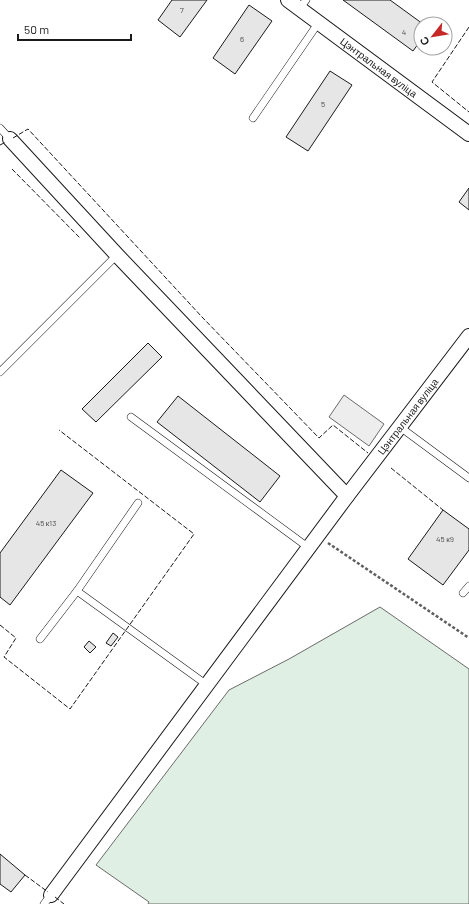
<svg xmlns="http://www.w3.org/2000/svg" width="469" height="904" font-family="Barlow,sans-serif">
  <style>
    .green { fill: #e0efe3; stroke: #6a6a6a }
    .parking { fill: #ededed; stroke: #6a6a6a }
    .building { fill: #e6e6e6; stroke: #1a1a1a }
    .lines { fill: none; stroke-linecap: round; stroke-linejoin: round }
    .service-casing { stroke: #1a1a1a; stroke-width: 8 }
    .minor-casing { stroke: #1a1a1a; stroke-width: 16 }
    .path { stroke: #5f5f5f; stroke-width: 2.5; stroke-dasharray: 3 2; stroke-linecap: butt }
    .service { stroke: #fff; stroke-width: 7 }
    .minor { stroke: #fff; stroke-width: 14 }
    .fence { stroke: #1a1a1a; stroke-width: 1; stroke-dasharray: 5 2; stroke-linecap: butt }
    .labels { text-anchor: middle; stroke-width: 3; stroke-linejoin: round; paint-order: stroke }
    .number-label { font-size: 8px; fill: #4d4d4d }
    .street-label { font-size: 10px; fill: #1a1a1a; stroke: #fff }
  </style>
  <rect width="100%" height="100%" fill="#fff"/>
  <path class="green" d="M 380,607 L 469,669 L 469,904 L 148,904 L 149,902 L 96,865 L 229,690 L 289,659 Z"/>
  <path class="parking" d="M 344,395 L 384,424 L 369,446 L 329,417 Z"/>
  <g class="building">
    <path d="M 172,0 L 207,0 L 180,37 L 158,20 Z"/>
    <path d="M 343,0 L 390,0 L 423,24 L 421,24 L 421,40 L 413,51 Z"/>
    <path d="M 249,5 L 272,21 L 235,74 L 213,58 Z"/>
    <path d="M 330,71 L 352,85 L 308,151 L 286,137 Z"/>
    <path d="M 469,188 L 469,210 L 459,202 Z"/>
    <path d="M 148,343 L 162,357 L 96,422 L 82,409 Z"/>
    <path d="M 178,396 L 280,476 L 260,502 L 157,422 Z"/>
    <path d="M 61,470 L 93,493 L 10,605 L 0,597 L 0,553 Z"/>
    <path d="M 443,510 L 469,529 L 469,550 L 443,585 L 408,559 Z"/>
    <path d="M 113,633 L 118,637 L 111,646 L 106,643 Z"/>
    <path d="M 89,641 L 96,647 L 90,653 L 84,647 Z"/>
    <path d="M 0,854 L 25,875 L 11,892 L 0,884 Z"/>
  </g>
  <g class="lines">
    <defs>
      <g id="service">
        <path d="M 300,8 L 306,0"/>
        <path d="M 253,118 L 319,22"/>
        <path d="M 0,128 L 10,139"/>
        <path d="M 0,372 L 117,255"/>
        <path d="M 131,417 L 309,548"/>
        <path d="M 400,427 L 469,478"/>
        <path d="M 77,591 L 138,503"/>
        <path d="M 463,593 L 469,586"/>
        <path d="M 40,639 L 77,591 L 207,685"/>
        <path d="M 44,904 L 51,895"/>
      </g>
      <g id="minor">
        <path id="s1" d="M 288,0 L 469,134"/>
        <path d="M 10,139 L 117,255 L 347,496"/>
        <path id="s2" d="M 51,895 L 347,496 L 469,336"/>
      </g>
    </defs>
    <use href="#service" class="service-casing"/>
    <use href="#minor" class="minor-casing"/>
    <path class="path" d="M 328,543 L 469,638"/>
    <use href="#service" class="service"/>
    <use href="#minor" class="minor"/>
    <g class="fence">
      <path d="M 469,27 L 432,82 L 469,112"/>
      <path d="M 13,138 L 28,129 L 202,317 L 319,438 L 333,425 L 368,453"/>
      <path d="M 0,145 L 6,142"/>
      <path d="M 12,169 L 80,238"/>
      <path d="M 391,468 L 443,510"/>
      <path d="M 0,625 L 16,638 L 4,657 L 70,709 L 194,534 L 59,430"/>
      <path d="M 25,875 L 48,892"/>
      <path d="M 55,897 L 64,904"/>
    </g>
  </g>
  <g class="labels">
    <g class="number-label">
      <text x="182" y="13">7</text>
      <text x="404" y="35">4</text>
      <text x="242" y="42">6</text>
      <text x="323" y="107">5</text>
      <text x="46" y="526">45 к13</text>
      <text x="445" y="542">45 к9</text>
    </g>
    <g class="street-label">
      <text dy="4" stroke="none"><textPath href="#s1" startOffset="113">Цэнтральная вуліца</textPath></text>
      <text dy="4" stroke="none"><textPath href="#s2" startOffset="597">Цэнтральная вуліца</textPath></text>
    </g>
  </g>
  <g transform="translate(433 36) rotate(239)"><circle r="19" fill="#ffffff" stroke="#a3a3a3"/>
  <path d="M0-3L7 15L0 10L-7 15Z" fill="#c62828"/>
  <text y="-6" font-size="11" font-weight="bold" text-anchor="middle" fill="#1a1a1a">С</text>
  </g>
  <path d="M18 34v6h113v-6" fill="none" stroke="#1a1a1a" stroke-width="2"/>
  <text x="24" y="34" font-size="12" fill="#1a1a1a" stroke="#ffffff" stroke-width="3" paint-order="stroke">50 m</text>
</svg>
